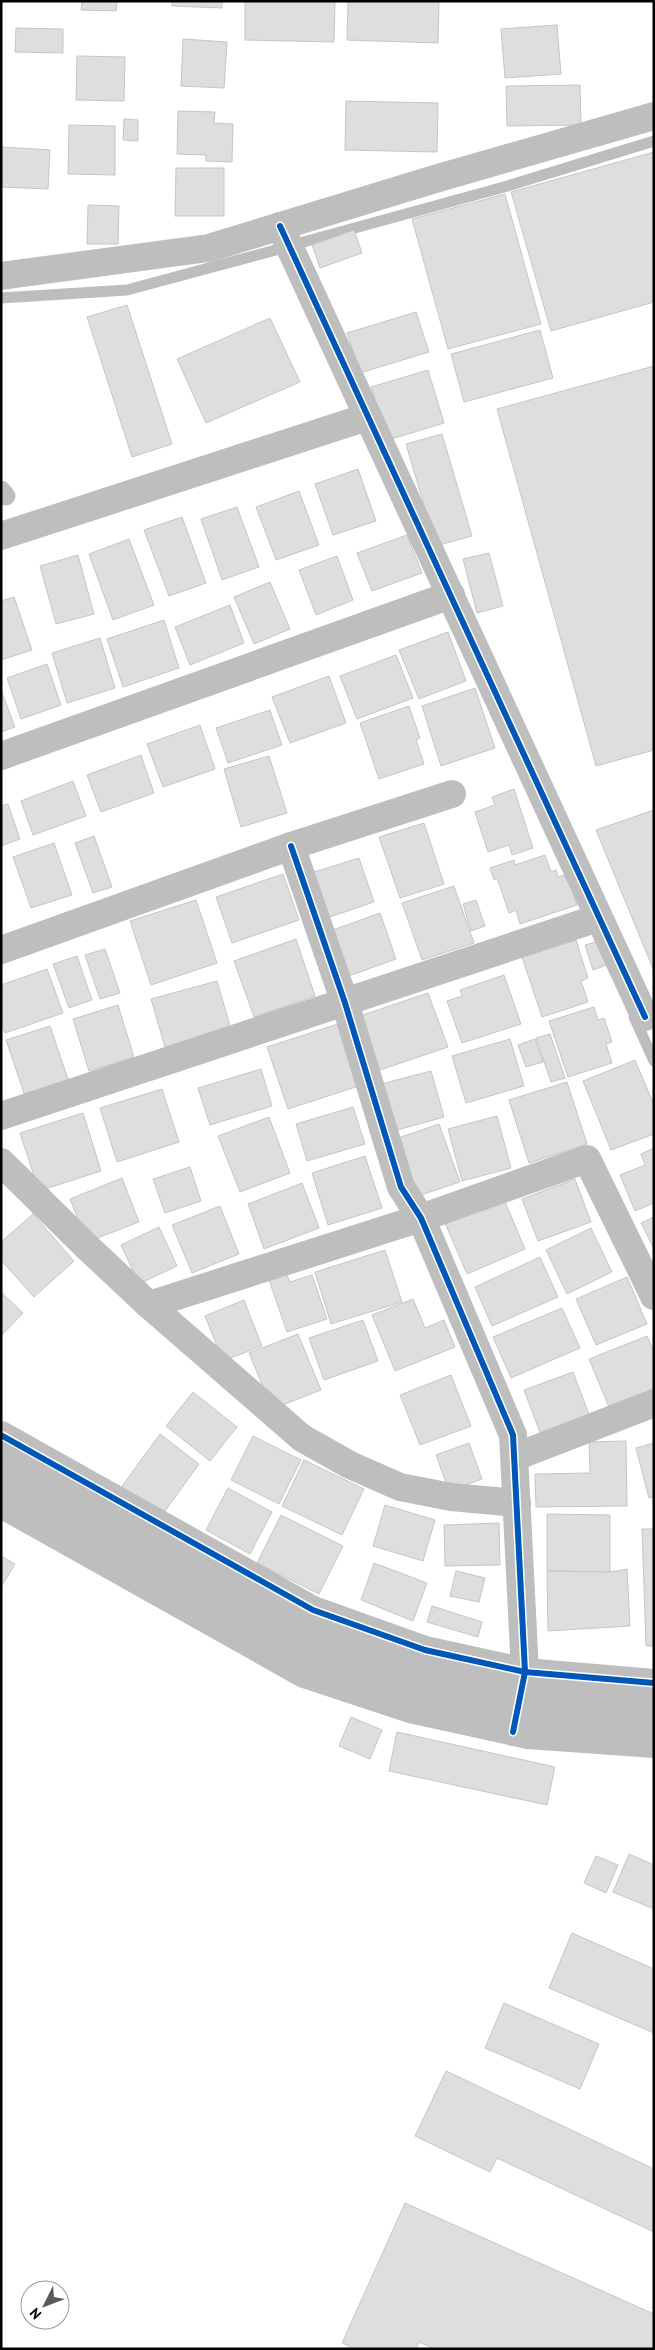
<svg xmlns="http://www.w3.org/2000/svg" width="655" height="2350" font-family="'PT Sans',sans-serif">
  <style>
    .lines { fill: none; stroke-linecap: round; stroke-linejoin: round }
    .stream { stroke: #bdbdbd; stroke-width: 11 }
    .river { stroke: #bdbdbd; stroke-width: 65 }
    .building { fill: #dedede; stroke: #c6c6c6 }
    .service { stroke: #bebebe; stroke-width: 19 }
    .minor { stroke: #bebebe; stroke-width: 28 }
    .cycleway-casing { stroke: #fff; stroke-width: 9 }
    .cycleway { stroke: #0057b8; stroke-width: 6 }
  </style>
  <rect width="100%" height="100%" fill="#fff"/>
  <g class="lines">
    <g class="stream">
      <path d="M 300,243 L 504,187 L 654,141"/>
      <path d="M 1,298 L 127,290 L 287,247"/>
      <path d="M 634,1017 L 654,1061"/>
    </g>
    <path class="river" d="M 1,1471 L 293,1637 L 402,1678 L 497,1703 L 654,1718"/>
  </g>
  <g class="building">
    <path d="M 82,1 L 117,1 L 116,11 L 81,10 Z"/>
    <path d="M 172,1 L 222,1 L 222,8 L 172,6 Z"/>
    <path d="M 245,1 L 335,1 L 334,42 L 245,40 Z"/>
    <path d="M 348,1 L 439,1 L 438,43 L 347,40 Z"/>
    <path d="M 557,25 L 561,74 L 505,78 L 501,29 Z"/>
    <path d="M 16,28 L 63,29 L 63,53 L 15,52 Z"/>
    <path d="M 183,39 L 227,42 L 224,88 L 181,86 Z"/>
    <path d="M 77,56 L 125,57 L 124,101 L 76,100 Z"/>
    <path d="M 580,85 L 581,125 L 507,126 L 506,86 Z"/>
    <path d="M 346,101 L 438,103 L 437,152 L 345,150 Z"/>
    <path d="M 178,111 L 215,112 L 214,123 L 233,124 L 232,162 L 206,161 L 206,155 L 177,154 Z"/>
    <path d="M 124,119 L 138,120 L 138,141 L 123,140 Z"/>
    <path d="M 69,125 L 115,126 L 115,175 L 68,174 Z"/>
    <path d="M 1,147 L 50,150 L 48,189 L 1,187 Z"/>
    <path d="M 654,152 L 654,302 L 551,331 L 511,192 Z"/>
    <path d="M 176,168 L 224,168 L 224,216 L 175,216 Z"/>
    <path d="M 505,194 L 541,324 L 448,349 L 412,219 Z"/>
    <path d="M 88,205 L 119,206 L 118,244 L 87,244 Z"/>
    <path d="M 354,230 L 362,253 L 320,268 L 312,245 Z"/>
    <path d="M 127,305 L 172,444 L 132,457 L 87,317 Z"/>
    <path d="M 416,312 L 429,352 L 360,373 L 347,333 Z"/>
    <path d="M 270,318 L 300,382 L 206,423 L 177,359 Z"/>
    <path d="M 540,330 L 553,378 L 464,402 L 451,354 Z"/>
    <path d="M 654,366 L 654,750 L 596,766 L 497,409 Z"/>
    <path d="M 428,370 L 444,423 L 388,440 L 371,387 Z"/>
    <path d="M 442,434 L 472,536 L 436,546 L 406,444 Z"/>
    <path d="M 358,469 L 376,521 L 333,535 L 315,484 Z"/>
    <path d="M 299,491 L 319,545 L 276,560 L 256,507 Z"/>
    <path d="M 237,507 L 259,567 L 222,580 L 201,519 Z"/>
    <path d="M 182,517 L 206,583 L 169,596 L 144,530 Z"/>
    <path d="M 407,535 L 422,573 L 372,591 L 357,553 Z"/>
    <path d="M 129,539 L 154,605 L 113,620 L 89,554 Z"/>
    <path d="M 489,553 L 503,606 L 477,613 L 463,559 Z"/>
    <path d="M 78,555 L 94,614 L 56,624 L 40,566 Z"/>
    <path d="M 337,556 L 353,600 L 316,615 L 299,570 Z"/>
    <path d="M 270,582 L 290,629 L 254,644 L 234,597 Z"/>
    <path d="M 14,597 L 32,650 L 1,660 L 1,601 Z"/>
    <path d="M 230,605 L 244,643 L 190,665 L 175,627 Z"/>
    <path d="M 164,620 L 179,668 L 123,687 L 107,639 Z"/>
    <path d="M 448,632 L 466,681 L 419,699 L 399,650 Z"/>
    <path d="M 100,638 L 115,688 L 67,703 L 52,653 Z"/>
    <path d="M 396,655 L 413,698 L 357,719 L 340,676 Z"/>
    <path d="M 47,664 L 61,705 L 21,719 L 7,678 Z"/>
    <path d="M 329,676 L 346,723 L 290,743 L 272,697 Z"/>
    <path d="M 475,688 L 495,748 L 441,766 L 422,706 Z"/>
    <path d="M 1,690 L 15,727 L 1,732 Z"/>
    <path d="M 409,706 L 420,738 L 416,740 L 424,764 L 379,779 L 360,723 Z"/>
    <path d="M 270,710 L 282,745 L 228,763 L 216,728 Z"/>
    <path d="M 200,725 L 215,769 L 163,787 L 147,744 Z"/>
    <path d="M 141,755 L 154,793 L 101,812 L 87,775 Z"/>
    <path d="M 269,756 L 287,813 L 241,827 L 224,769 Z"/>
    <path d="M 73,781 L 86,816 L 33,835 L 21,801 Z"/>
    <path d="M 514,789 L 533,848 L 512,855 L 509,845 L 488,852 L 475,812 L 495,805 L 492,797 Z"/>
    <path d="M 8,804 L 20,839 L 1,846 L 1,806 Z"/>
    <path d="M 654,810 L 654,971 L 596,830 Z"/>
    <path d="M 424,823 L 444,884 L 400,898 L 379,837 Z"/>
    <path d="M 94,836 L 112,887 L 93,893 L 75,843 Z"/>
    <path d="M 54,843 L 72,895 L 31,908 L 13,857 Z"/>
    <path d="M 545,855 L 551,872 L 556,870 L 558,877 L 567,874 L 577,905 L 520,924 L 516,910 L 509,913 L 497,878 L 494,880 L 490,868 L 514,860 L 515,865 Z"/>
    <path d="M 359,858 L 374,902 L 327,918 L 311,873 Z"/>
    <path d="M 283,874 L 299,920 L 232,943 L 216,897 Z"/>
    <path d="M 454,886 L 474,943 L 422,960 L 402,903 Z"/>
    <path d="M 196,900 L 217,963 L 151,985 L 130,921 Z"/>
    <path d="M 476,900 L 485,926 L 471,931 L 463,904 Z"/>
    <path d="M 380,913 L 396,959 L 346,977 L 330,931 Z"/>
    <path d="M 296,939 L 315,996 L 254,1017 L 234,961 Z"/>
    <path d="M 576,940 L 588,978 L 581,981 L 588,1002 L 542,1017 L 522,957 Z"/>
    <path d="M 599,941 L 607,965 L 593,970 L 585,945 Z"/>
    <path d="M 105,949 L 120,993 L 100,999 L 85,955 Z"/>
    <path d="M 77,956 L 92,1000 L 69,1008 L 53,964 Z"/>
    <path d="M 47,969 L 63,1013 L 5,1033 L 1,1024 L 1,985 Z"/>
    <path d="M 504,975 L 521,1024 L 462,1043 L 447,1001 L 462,996 L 460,990 Z"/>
    <path d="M 217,981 L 231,1029 L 165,1047 L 151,999 Z"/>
    <path d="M 428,993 L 448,1047 L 380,1070 L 360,1016 Z"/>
    <path d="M 118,1005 L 134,1057 L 89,1071 L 73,1019 Z"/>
    <path d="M 594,1007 L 598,1020 L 604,1018 L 612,1042 L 606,1044 L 612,1063 L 568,1077 L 549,1021 Z"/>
    <path d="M 341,1023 L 362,1085 L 288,1109 L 267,1047 Z"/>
    <path d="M 50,1026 L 69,1082 L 25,1096 L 6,1040 Z"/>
    <path d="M 550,1034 L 565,1078 L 551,1082 L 536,1038 Z"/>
    <path d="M 510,1039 L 524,1086 L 466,1103 L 452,1056 Z"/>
    <path d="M 535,1039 L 543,1062 L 526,1067 L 518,1045 Z"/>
    <path d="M 635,1060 L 654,1105 L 654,1134 L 611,1150 L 583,1081 Z"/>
    <path d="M 261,1069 L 272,1106 L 210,1125 L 198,1088 Z"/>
    <path d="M 431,1071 L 444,1117 L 394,1131 L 381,1084 Z"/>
    <path d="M 567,1082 L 587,1144 L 529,1163 L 509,1100 Z"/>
    <path d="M 162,1089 L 179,1142 L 117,1162 L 100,1108 Z"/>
    <path d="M 353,1107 L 365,1144 L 307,1161 L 296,1124 Z"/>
    <path d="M 83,1113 L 101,1171 L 39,1191 L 20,1133 Z"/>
    <path d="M 497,1116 L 511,1168 L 462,1181 L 448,1129 Z"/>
    <path d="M 269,1117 L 290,1173 L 240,1192 L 218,1136 Z"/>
    <path d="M 439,1124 L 460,1182 L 418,1196 L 398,1138 Z"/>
    <path d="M 654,1148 L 654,1203 L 635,1211 L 620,1175 L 645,1165 L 641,1154 Z"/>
    <path d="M 365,1156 L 382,1208 L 328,1225 L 312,1173 Z"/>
    <path d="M 190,1167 L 201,1201 L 165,1213 L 153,1179 Z"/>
    <path d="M 122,1178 L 139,1222 L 87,1242 L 70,1199 Z"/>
    <path d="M 575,1179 L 591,1222 L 538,1241 L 522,1199 Z"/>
    <path d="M 302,1183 L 319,1228 L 264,1249 L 248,1204 Z"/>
    <path d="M 503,1197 L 525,1249 L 467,1274 L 444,1221 Z"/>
    <path d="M 220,1206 L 239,1254 L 192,1273 L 172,1225 Z"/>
    <path d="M 33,1214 L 74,1261 L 34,1297 L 1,1260 L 1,1242 Z"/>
    <path d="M 654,1217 L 654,1249 L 641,1223 Z"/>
    <path d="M 159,1227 L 177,1266 L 139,1284 L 121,1245 Z"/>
    <path d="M 591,1228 L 612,1272 L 567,1294 L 546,1250 Z"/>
    <path d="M 385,1250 L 402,1302 L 331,1324 L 315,1272 Z"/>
    <path d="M 540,1257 L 558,1297 L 492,1326 L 475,1287 Z"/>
    <path d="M 285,1271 L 290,1282 L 312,1275 L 327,1319 L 287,1332 L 268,1277 Z"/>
    <path d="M 627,1277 L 647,1324 L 596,1345 L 576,1299 Z"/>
    <path d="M 1,1292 L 23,1313 L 1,1336 Z"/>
    <path d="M 413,1299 L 425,1328 L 444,1320 L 455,1347 L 395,1371 L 372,1315 Z"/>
    <path d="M 244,1300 L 262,1346 L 223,1361 L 205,1316 Z"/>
    <path d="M 562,1308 L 580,1348 L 511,1378 L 493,1337 Z"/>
    <path d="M 363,1320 L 378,1361 L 324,1380 L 309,1338 Z"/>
    <path d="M 298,1334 L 321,1390 L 272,1409 L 249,1353 Z"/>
    <path d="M 647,1336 L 654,1352 L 654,1395 L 611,1412 L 589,1359 Z"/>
    <path d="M 573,1372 L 590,1417 L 541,1435 L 524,1390 Z"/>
    <path d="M 451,1375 L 471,1426 L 420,1445 L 400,1395 Z"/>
    <path d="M 193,1392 L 237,1427 L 210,1461 L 166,1426 Z"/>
    <path d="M 160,1434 L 199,1464 L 160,1518 L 120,1489 Z"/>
    <path d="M 253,1436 L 301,1460 L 279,1504 L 231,1480 Z"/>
    <path d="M 626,1441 L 627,1506 L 536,1507 L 535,1474 L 590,1473 L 589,1442 Z"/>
    <path d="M 469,1443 L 482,1479 L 449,1491 L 436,1455 Z"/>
    <path d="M 654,1443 L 654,1497 L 649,1498 L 636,1448 Z"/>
    <path d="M 304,1460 L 364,1489 L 342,1535 L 282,1506 Z"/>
    <path d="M 228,1488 L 272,1512 L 250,1554 L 206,1530 Z"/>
    <path d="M 385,1505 L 435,1520 L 423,1561 L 373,1546 Z"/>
    <path d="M 547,1514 L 610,1515 L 610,1572 L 547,1571 Z"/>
    <path d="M 281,1515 L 343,1546 L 319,1594 L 257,1563 Z"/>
    <path d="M 499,1523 L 500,1565 L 445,1566 L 444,1525 Z"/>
    <path d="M 642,1529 L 654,1529 L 654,1646 L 646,1646 Z"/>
    <path d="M 1,1556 L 15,1564 L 1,1587 Z"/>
    <path d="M 374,1563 L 427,1583 L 413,1621 L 361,1600 Z"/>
    <path d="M 627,1569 L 630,1626 L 548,1631 L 547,1571 L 610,1572 Z"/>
    <path d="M 456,1571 L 485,1578 L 479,1602 L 450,1596 Z"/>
    <path d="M 432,1606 L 482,1622 L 478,1637 L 427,1622 Z"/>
    <path d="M 351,1717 L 382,1730 L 370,1759 L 339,1746 Z"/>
    <path d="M 397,1732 L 555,1767 L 547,1805 L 389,1771 Z"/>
    <path d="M 629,1854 L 654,1865 L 654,1909 L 613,1892 Z"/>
    <path d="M 596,1856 L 618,1865 L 606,1893 L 584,1883 Z"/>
    <path d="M 572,1933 L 654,1969 L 654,2033 L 549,1988 Z"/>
    <path d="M 504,2003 L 599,2044 L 580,2089 L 485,2048 Z"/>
    <path d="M 446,2071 L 654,2169 L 654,2232 L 497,2158 L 490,2172 L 415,2136 Z"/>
    <path d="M 405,2203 L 654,2314 L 654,2349 L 435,2349 L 419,2342 L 416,2349 L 355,2349 L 342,2343 Z"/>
  </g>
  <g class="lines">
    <path class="service" d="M 1,490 L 6,496"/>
    <g class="minor">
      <path d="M 280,226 L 645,1017"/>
      <path d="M 1,276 L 209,248 L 435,179 L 654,116"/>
      <path d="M 1,536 L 367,417"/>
      <path d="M 1,756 L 451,595"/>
      <path d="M 291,846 L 345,1003 L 401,1187 L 421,1218 L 513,1435 L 525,1672 L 513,1732"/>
      <path d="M 1,950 L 291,846 L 452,794"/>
      <path d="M 1,1116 L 598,918"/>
      <path d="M 1,1162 L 85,1245 L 149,1305 L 302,1438 L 350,1465 L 400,1487 L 451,1497 L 517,1503"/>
      <path d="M 149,1305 L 421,1218 L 587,1159 L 654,1296"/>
      <path d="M 1,1435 L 313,1610 L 425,1650 L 525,1672 L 654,1683"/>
      <path d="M 515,1457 L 654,1403"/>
      <path d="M 1,1504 L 304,1674 L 410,1709 L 528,1735 L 654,1744"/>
    </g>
    <defs>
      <g id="cycleway">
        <path d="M 280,226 L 645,1017"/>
        <path d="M 291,846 L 345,1003 L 401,1187 L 421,1218 L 513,1435 L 525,1672 L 513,1732"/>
        <path d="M 1,1435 L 313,1610 L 425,1650 L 525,1672 L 654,1683"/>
      </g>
    </defs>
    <use href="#cycleway" class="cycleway-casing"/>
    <use href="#cycleway" class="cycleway"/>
  </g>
  <rect width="655" height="2350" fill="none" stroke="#000000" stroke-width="5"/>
  <g transform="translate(45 2305) rotate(228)"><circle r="24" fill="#ffffff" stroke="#999999"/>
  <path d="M0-4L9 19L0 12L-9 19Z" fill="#595959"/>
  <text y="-8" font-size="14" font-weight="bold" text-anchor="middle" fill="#000000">N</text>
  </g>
</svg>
